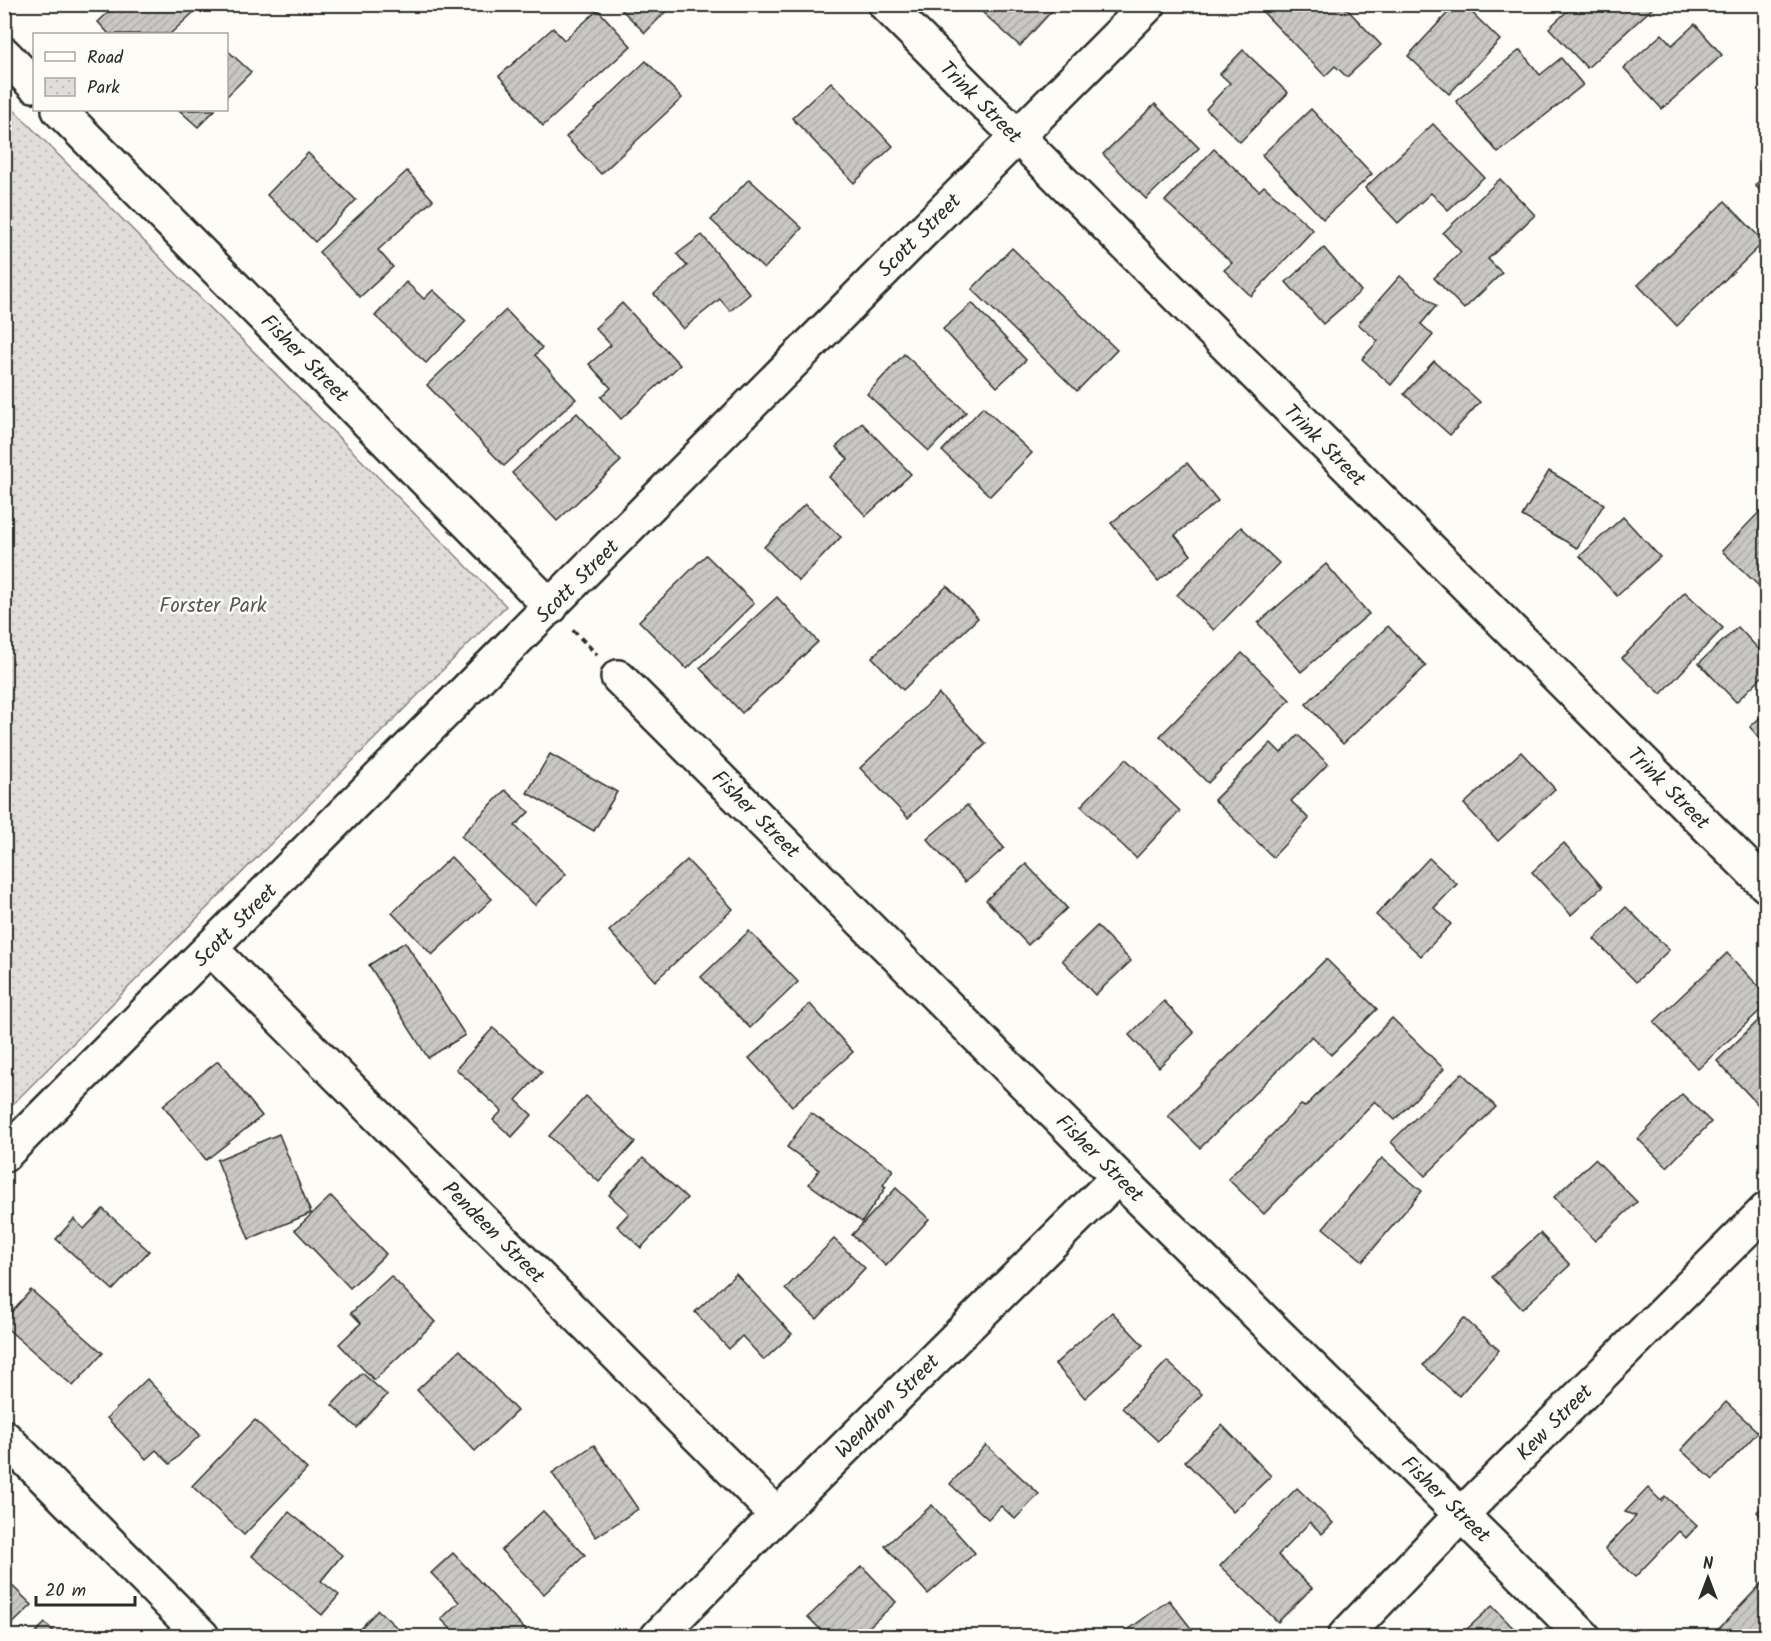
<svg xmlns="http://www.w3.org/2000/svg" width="1771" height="1641" font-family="Kalam,sans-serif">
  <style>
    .park { fill: url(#park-dots); stroke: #858482; stroke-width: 1.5 }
    .building { fill: url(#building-hatch); stroke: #2b2b2b; stroke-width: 1.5 }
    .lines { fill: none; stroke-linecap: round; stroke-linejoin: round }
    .minor-casing { stroke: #2b2b2b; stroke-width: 38 }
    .path { stroke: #2b2b2b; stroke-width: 4; stroke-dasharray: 6 4.5; stroke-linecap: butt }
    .minor { stroke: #fdfcf7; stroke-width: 33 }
    .labels { text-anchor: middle; stroke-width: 5; stroke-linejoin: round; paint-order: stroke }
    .street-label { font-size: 21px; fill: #2b2b2b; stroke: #fdfcf7 }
    .park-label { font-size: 21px; fill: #585857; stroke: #fdfcf7 }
  </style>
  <defs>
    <pattern id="park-dots" width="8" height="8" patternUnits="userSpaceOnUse" patternTransform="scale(1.5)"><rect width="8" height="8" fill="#dfdeda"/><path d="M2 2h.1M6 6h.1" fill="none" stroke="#c0bfbb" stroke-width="1.8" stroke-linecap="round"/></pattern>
    <pattern id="building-hatch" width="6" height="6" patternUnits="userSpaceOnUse" patternTransform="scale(1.5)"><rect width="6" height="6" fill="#c9c8c4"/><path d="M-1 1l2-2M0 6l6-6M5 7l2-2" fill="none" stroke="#adaca9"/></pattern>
  </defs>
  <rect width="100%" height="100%" fill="#fdfcf7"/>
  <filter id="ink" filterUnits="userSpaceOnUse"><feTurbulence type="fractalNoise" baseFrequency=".0167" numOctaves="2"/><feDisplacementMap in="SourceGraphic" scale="12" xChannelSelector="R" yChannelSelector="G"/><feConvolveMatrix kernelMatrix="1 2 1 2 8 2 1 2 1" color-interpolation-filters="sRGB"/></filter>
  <g filter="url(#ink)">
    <path class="park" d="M 4,100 L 506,606 L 5,1112 L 4,1112 Z"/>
    <g class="building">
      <path d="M 117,4 L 187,4 L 194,12 L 170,34 L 109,34 L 98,22 Z"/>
      <path d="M 616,4 L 673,4 L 645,33 Z"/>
      <path d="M 989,4 L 1058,4 L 1020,46 L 982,12 Z"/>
      <path d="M 1266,4 L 1342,4 L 1381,45 L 1347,77 L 1335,66 L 1325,76 L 1261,10 Z"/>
      <path d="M 1456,4 L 1463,4 L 1500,40 L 1449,94 L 1408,56 Z"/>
      <path d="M 1575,4 L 1657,4 L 1587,68 L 1549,28 Z"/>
      <path d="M 598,10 L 631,46 L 543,126 L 499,76 L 553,28 L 564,40 Z"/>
      <path d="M 1695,24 L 1722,55 L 1662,109 L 1624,68 L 1662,34 L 1672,45 Z"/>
      <path d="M 226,49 L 251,72 L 226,97 Z"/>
      <path d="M 1243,50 L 1288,93 L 1240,142 L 1206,109 L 1230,83 L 1220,74 Z"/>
      <path d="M 1520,50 L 1540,75 L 1561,58 L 1583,85 L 1498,153 L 1456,101 Z"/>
      <path d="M 646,61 L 682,98 L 601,174 L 566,137 Z"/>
      <path d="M 831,82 L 893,146 L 854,183 L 792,118 Z"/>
      <path d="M 1155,104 L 1199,148 L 1146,199 L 1103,154 Z"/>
      <path d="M 1311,109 L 1372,174 L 1323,219 L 1262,155 Z"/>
      <path d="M 179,110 L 215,110 L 198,127 Z"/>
      <path d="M 1433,124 L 1484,177 L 1448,210 L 1431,193 L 1398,223 L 1365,188 Z"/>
      <path d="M 1214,149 L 1259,191 L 1264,186 L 1313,230 L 1251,296 L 1224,270 L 1232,263 L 1165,201 Z"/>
      <path d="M 308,153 L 356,200 L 315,242 L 267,195 Z"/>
      <path d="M 407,171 L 433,200 L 378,250 L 393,267 L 360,297 L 319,252 Z"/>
      <path d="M 1766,175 L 1766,197 L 1755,185 Z"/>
      <path d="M 749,179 L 802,228 L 764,269 L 711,220 Z"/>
      <path d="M 1500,179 L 1535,215 L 1488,259 L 1502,273 L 1464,309 L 1434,278 L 1461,252 L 1443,233 Z"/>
      <path d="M 1725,201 L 1764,242 L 1677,326 L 1638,285 Z"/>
      <path d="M 702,235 L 750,294 L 730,311 L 720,299 L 683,329 L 654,294 L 687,266 L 677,254 Z"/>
      <path d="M 1012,248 L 1117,350 L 1077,391 L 972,289 Z"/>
      <path d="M 1324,248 L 1361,291 L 1323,324 L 1286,282 Z"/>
      <path d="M 1400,276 L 1436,306 L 1421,324 L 1433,335 L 1391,385 L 1362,359 L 1378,341 L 1358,324 Z"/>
      <path d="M 406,282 L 424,299 L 433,290 L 466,321 L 426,363 L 375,316 Z"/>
      <path d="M 622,303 L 680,365 L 621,419 L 601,397 L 611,388 L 589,364 L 611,345 L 595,328 Z"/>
      <path d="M 972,303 L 1026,360 L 997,387 L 943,329 Z"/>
      <path d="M 506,310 L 542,348 L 535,355 L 576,399 L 504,466 L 427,385 Z"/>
      <path d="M 904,354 L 966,412 L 929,451 L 867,394 Z"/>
      <path d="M 1434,361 L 1480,402 L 1450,435 L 1404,394 Z"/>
      <path d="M 983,407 L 1032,453 L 990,496 L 942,451 Z"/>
      <path d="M 577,413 L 621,461 L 557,521 L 512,473 Z"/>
      <path d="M 862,423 L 911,474 L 866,516 L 829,477 L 848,459 L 836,447 Z"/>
      <path d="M 1187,463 L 1218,501 L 1175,535 L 1191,555 L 1158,581 L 1111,523 Z"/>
      <path d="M 1549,471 L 1604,504 L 1577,548 L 1522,516 Z"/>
      <path d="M 805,504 L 841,537 L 799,581 L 764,547 Z"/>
      <path d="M 1766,505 L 1766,580 L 1760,587 L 1722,551 Z"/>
      <path d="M 1623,517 L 1660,557 L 1617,596 L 1580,556 Z"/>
      <path d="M 1241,527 L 1279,563 L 1214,630 L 1177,595 Z"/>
      <path d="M 706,555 L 754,603 L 687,669 L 639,621 Z"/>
      <path d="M 1326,564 L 1369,614 L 1301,672 L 1258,623 Z"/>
      <path d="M 947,586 L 978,618 L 903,690 L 872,657 Z"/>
      <path d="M 1685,592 L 1723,628 L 1661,694 L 1622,658 Z"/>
      <path d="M 777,597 L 818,642 L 742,713 L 700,668 Z"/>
      <path d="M 1388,626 L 1426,666 L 1343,744 L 1306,704 Z"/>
      <path d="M 1738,627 L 1766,657 L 1766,673 L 1736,702 L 1699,663 Z"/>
      <path d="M 1242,653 L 1290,700 L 1208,783 L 1160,736 Z"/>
      <path d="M 939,694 L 986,744 L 908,818 L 860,768 Z"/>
      <path d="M 1766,712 L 1766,746 L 1750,727 Z"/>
      <path d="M 1298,735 L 1328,764 L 1291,801 L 1309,819 L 1273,857 L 1214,800 L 1271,743 L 1281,753 Z"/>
      <path d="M 1521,752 L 1555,789 L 1498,841 L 1464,804 Z"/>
      <path d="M 550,754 L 617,792 L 594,831 L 527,793 Z"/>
      <path d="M 1126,759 L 1180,811 L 1136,858 L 1081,806 Z"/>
      <path d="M 505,790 L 529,812 L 515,826 L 566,874 L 535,905 L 461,836 Z"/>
      <path d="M 967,805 L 1004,848 L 965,882 L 927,839 Z"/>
      <path d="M 1564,843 L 1602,887 L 1571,915 L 1532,872 Z"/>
      <path d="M 451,857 L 492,899 L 432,955 L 392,913 Z"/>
      <path d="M 1429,858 L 1457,884 L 1434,908 L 1451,924 L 1421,956 L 1376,915 Z"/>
      <path d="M 687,860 L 733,909 L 655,981 L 609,931 Z"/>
      <path d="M 1026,864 L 1067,908 L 1028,945 L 986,900 Z"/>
      <path d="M 1626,907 L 1669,950 L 1636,982 L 1594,939 Z"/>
      <path d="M 1097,926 L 1131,961 L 1095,995 L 1062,960 Z"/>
      <path d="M 749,931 L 798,982 L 750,1028 L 701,977 Z"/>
      <path d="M 405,942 L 465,1035 L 428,1058 L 369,965 Z"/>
      <path d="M 1727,953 L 1766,994 L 1766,1005 L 1698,1069 L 1654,1022 Z"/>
      <path d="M 1326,959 L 1377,1009 L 1331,1055 L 1312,1036 L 1200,1148 L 1168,1116 Z"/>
      <path d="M 1164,1001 L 1194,1033 L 1159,1067 L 1129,1035 Z"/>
      <path d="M 810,1004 L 853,1052 L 792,1106 L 749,1058 Z"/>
      <path d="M 1766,1013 L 1766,1113 L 1717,1061 Z"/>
      <path d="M 1392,1018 L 1444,1069 L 1395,1120 L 1375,1101 L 1264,1214 L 1228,1179 L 1301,1105 L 1305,1107 Z"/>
      <path d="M 493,1028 L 542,1072 L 516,1100 L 532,1115 L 512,1137 L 493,1120 L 502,1111 L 456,1069 Z"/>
      <path d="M 218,1061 L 262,1116 L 206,1160 L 163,1105 Z"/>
      <path d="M 1462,1073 L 1496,1107 L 1425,1176 L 1391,1142 Z"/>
      <path d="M 1682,1094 L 1711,1122 L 1667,1167 L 1638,1139 Z"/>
      <path d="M 586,1096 L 635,1142 L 599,1182 L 549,1136 Z"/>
      <path d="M 811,1113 L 893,1170 L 883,1185 L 886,1187 L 862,1222 L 809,1184 L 819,1170 L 787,1147 Z"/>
      <path d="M 279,1134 L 311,1213 L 249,1239 L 217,1160 Z"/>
      <path d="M 643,1158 L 687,1198 L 641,1248 L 617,1226 L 629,1213 L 609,1195 Z"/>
      <path d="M 1382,1158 L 1422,1191 L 1363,1261 L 1323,1228 Z"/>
      <path d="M 1595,1159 L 1637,1202 L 1595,1241 L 1554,1197 Z"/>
      <path d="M 896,1188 L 929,1219 L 886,1266 L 852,1235 Z"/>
      <path d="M 331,1196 L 386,1254 L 350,1288 L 295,1230 Z"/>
      <path d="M 103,1209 L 149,1251 L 113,1290 L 56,1239 L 74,1219 L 84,1229 Z"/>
      <path d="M 1540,1233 L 1570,1265 L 1522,1309 L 1492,1277 Z"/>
      <path d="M 834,1239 L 865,1268 L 817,1319 L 785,1289 Z"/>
      <path d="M 736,1274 L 792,1334 L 764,1360 L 742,1336 L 729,1349 L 695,1312 Z"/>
      <path d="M 391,1276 L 435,1322 L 374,1380 L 339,1344 L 361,1323 L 351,1313 Z"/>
      <path d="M 31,1290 L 103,1353 L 73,1386 L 4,1326 L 4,1320 Z"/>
      <path d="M 1112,1312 L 1143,1345 L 1085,1398 L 1055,1364 Z"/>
      <path d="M 1464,1318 L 1499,1350 L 1459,1396 L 1423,1365 Z"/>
      <path d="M 460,1350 L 517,1411 L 475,1451 L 417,1390 Z"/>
      <path d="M 1167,1361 L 1202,1394 L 1158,1441 L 1122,1408 Z"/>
      <path d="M 362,1373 L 387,1395 L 357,1428 L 332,1405 Z"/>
      <path d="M 147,1379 L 200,1435 L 170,1464 L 156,1450 L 146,1459 L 107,1418 Z"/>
      <path d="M 1726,1402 L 1758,1432 L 1713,1480 L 1681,1450 Z"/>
      <path d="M 255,1420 L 307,1469 L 244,1535 L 192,1486 Z"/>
      <path d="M 1222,1425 L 1271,1476 L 1233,1512 L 1185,1461 Z"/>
      <path d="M 594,1445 L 638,1509 L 596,1537 L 552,1473 Z"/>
      <path d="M 986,1445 L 1039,1494 L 1015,1519 L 1001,1506 L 988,1519 L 950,1484 Z"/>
      <path d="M 1297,1488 L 1333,1523 L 1322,1534 L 1310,1522 L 1278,1555 L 1312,1588 L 1278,1622 L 1220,1566 Z"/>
      <path d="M 1648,1488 L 1661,1501 L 1665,1496 L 1697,1526 L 1686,1538 L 1679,1531 L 1635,1577 L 1605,1549 L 1636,1516 L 1625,1512 Z"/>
      <path d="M 1766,1503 L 1766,1521 L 1757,1512 Z"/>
      <path d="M 932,1505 L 975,1553 L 928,1594 L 885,1546 Z"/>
      <path d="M 543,1511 L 585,1555 L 544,1594 L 501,1550 Z"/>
      <path d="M 289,1512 L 342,1555 L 321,1581 L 339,1595 L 322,1615 L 252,1556 Z"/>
      <path d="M 453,1553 L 527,1632 L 522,1636 L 458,1636 L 441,1619 L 459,1602 L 431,1573 Z"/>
      <path d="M 862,1566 L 896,1602 L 859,1636 L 827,1636 L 808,1617 Z"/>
      <path d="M 4,1578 L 32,1605 L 4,1632 Z"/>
      <path d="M 1765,1580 L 1766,1636 L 1721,1636 L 1716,1632 Z"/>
      <path d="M 1169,1600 L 1197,1636 L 1129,1636 L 1125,1632 Z"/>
      <path d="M 1492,1606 L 1521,1636 L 1473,1636 L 1466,1630 Z"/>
      <path d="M 378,1610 L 406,1636 L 353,1636 Z"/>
      <path d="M 45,1623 L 59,1636 L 32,1636 Z"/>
    </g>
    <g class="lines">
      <defs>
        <g id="minor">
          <path d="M 885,4 L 1766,885"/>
          <path d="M 4,54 L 34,85"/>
          <path d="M 59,110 L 551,607"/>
          <path d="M 618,677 L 1118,1177 L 1493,1546 L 1583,1636"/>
          <path d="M 211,949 L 777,1515"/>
          <path d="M 4,1155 L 1149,4"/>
          <path d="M 4,1437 L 202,1636"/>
          <path d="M 658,1636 L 777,1515 L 1118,1177"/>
          <path d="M 1345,1636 L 1461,1515 L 1766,1210"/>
        </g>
      </defs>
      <use href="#minor" class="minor-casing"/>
      <path class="path" d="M 573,630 L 597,655"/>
      <use href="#minor" class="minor"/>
    </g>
  </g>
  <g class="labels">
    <g class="street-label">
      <text transform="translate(981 102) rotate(45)" y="7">Trink Street</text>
      <text transform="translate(919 235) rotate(-45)" y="7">Scott Street</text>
      <text transform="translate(305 358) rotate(45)" y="7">Fisher Street</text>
      <text transform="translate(1325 445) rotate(45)" y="7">Trink Street</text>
      <text transform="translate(577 581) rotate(-45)" y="7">Scott Street</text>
      <text transform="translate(1669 788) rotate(45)" y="7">Trink Street</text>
      <text transform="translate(756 814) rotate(45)" y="7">Fisher Street</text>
      <text transform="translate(235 925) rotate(-45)" y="7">Scott Street</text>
      <text transform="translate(1100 1158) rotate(45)" y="7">Fisher Street</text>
      <text transform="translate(494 1232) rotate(45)" y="7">Pendeen Street</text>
      <text transform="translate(887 1406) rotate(-45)" y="7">Wendron Street</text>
      <text transform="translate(1554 1422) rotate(-45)" y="7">Kew Street</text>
      <text transform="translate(1446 1499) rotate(44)" y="7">Fisher Street</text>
    </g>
    <g class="park-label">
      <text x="213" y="612">Forster Park</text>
    </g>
  </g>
  <rect width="1771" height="1641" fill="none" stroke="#fdfcf7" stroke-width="24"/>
  <rect x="12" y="12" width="1747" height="1617" fill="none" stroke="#2b2b2b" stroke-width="2" filter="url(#ink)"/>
  <rect x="33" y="33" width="195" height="78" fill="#fdfcf7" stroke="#a9a8a5" stroke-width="1.5"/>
  <rect x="45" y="52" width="30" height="9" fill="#fdfcf7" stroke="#a9a8a5" stroke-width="1.5"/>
  <text x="87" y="63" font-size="18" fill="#2b2b2b">Road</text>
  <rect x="45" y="78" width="30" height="18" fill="url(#park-dots)" stroke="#a9a8a5" stroke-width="1.5"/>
  <text x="87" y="93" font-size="18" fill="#2b2b2b">Park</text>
  <g transform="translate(1708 1578)" stroke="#fdfcf7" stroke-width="4.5" paint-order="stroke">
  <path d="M0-4.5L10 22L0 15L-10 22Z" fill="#2b2b2b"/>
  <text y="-9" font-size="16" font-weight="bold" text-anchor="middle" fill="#2b2b2b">N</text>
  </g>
  <path d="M36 1596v9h99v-9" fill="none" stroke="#2b2b2b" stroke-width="3"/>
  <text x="45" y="1596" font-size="18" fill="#2b2b2b" stroke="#fdfcf7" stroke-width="4.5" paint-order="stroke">20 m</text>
</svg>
